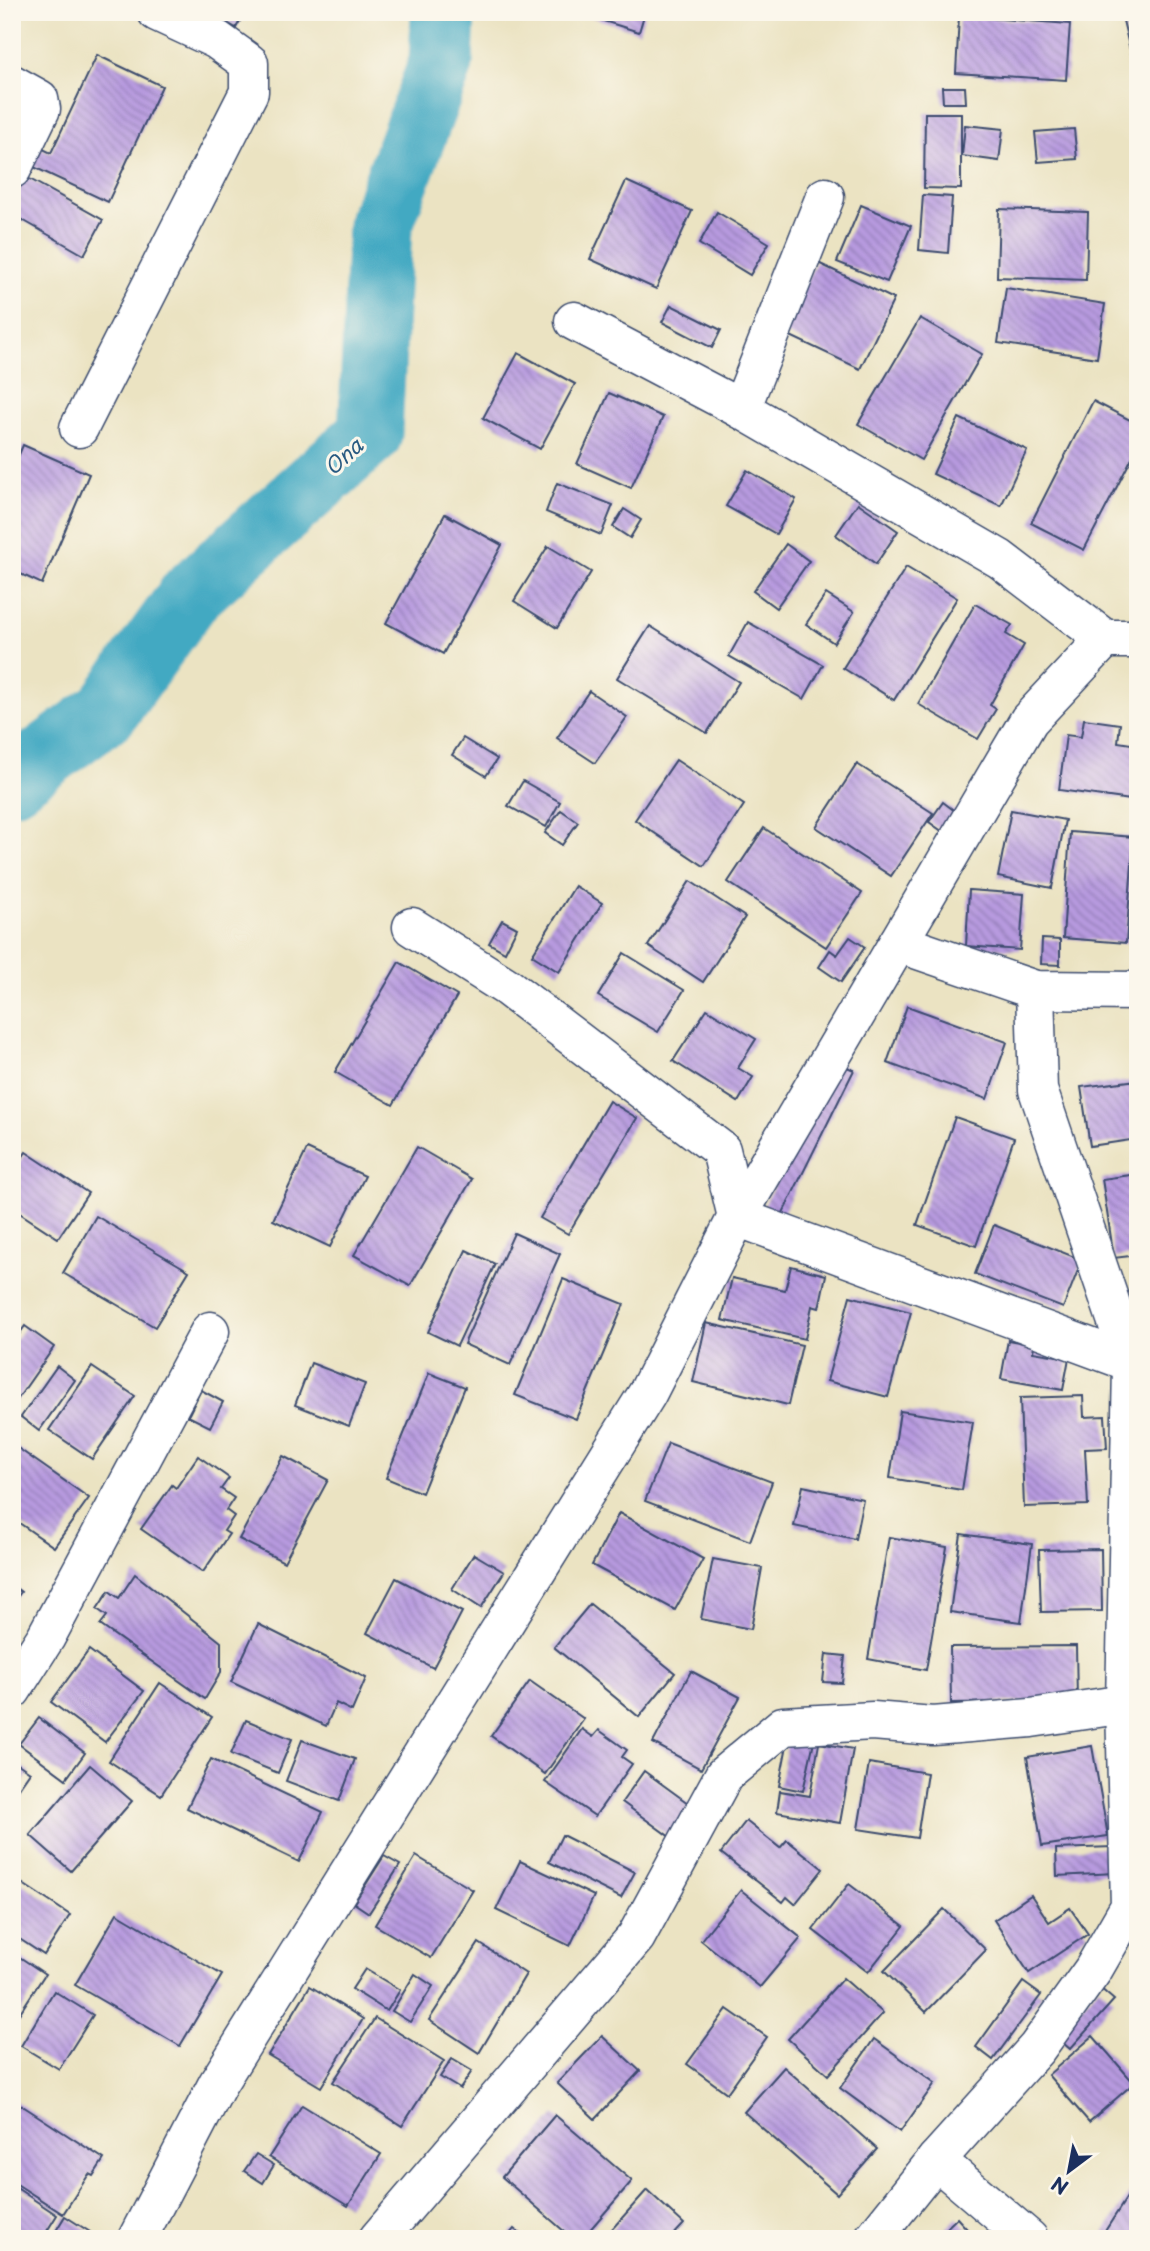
<svg xmlns="http://www.w3.org/2000/svg" width="1150" height="2251" font-family="'Playpen Sans',sans-serif">
  <style>
    .lines { fill: none; stroke-linecap: round; stroke-linejoin: round }
    .river { stroke: #42a9c2; stroke-width: 65 }
    .building { fill: url(#building-back-hatch) }
    .street-casing { stroke: #3a4a6d; stroke-width: 41 }
    .street { stroke: #fff; stroke-width: 38 }
    .labels { text-anchor: middle; stroke-width: 6; stroke-linejoin: round; paint-order: stroke }
    .water-label { font-size: 21px; font-style: italic; fill: #295a81; stroke: #fbf7ec }
  </style>
  <defs>
    <pattern id="building-back-hatch" width="6" height="6" patternUnits="userSpaceOnUse" patternTransform="scale(1.75)"><rect width="6" height="6" fill="#b79adf"/><path d="M-1 5l2 2M0 0l6 6M5-1l2 2" fill="none" stroke="#947eb8"/></pattern>
  </defs>
  <rect width="100%" height="100%" fill="#fbf7ec"/>
  <filter id="ink" filterUnits="userSpaceOnUse"><feTurbulence type="fractalNoise" baseFrequency=".0143" numOctaves="2"/><feDisplacementMap in="SourceGraphic" scale="14" xChannelSelector="R" yChannelSelector="G"/><feConvolveMatrix kernelMatrix="1 2 1 2 8 2 1 2 1" color-interpolation-filters="sRGB"/></filter>
  <filter id="wash" filterUnits="userSpaceOnUse"><feTurbulence type="fractalNoise" baseFrequency=".00686" numOctaves="4" result="noise"/><feDisplacementMap in="SourceGraphic" scale="28" xChannelSelector="R" yChannelSelector="G"/><feGaussianBlur stdDeviation="1.57" result="paint"/><feColorMatrix in="noise" values="0 0 0 0 0 0 0 0 0 0 0 0 0 0 0 0 0 1.4 0 .05"/><feComposite in="paint" operator="in"/></filter>
  <g filter="url(#wash)">
    <rect width="100%" height="100%" fill="#ebe3c2"/>
    <g class="lines">
      <path class="river" d="M 12,781 L 108,710 L 191,594 L 370,434 L 380,226 L 441,63 L 443,12"/>
    </g>
    <g id="blocks">
      <g class="building">
        <path d="M 209,12 L 245,12 L 236,28 Z"/>
        <path d="M 593,12 L 645,12 L 639,32 L 591,17 Z"/>
        <path d="M 1121,12 L 1138,12 L 1138,52 L 1131,54 Z"/>
        <path d="M 959,16 L 1070,24 L 1066,80 L 956,73 Z"/>
        <path d="M 97,55 L 162,86 L 108,202 L 21,161 L 29,142 L 51,153 Z"/>
        <path d="M 942,87 L 965,87 L 966,103 L 943,103 Z"/>
        <path d="M 925,113 L 961,113 L 961,189 L 924,188 Z"/>
        <path d="M 965,125 L 1003,129 L 999,161 L 962,156 Z"/>
        <path d="M 1074,129 L 1077,159 L 1038,162 L 1035,132 Z"/>
        <path d="M 26,177 L 103,220 L 84,255 L 12,214 L 12,200 Z"/>
        <path d="M 626,181 L 692,211 L 656,289 L 590,259 Z"/>
        <path d="M 923,195 L 952,197 L 948,253 L 919,250 Z"/>
        <path d="M 861,205 L 911,226 L 887,282 L 837,262 Z"/>
        <path d="M 999,209 L 1088,212 L 1086,280 L 997,277 Z"/>
        <path d="M 717,212 L 769,243 L 750,275 L 699,244 Z"/>
        <path d="M 816,262 L 894,299 L 860,369 L 782,332 Z"/>
        <path d="M 1006,288 L 1105,304 L 1097,358 L 998,343 Z"/>
        <path d="M 671,305 L 721,330 L 712,348 L 662,322 Z"/>
        <path d="M 920,318 L 982,354 L 921,460 L 858,424 Z"/>
        <path d="M 518,353 L 575,384 L 540,449 L 483,418 Z"/>
        <path d="M 609,393 L 663,417 L 631,488 L 577,464 Z"/>
        <path d="M 1093,401 L 1138,424 L 1138,446 L 1084,550 L 1031,523 Z"/>
        <path d="M 959,418 L 1027,450 L 1001,506 L 933,474 Z"/>
        <path d="M 23,445 L 89,474 L 42,584 L 12,570 L 12,471 Z"/>
        <path d="M 747,470 L 796,499 L 776,534 L 726,506 Z"/>
        <path d="M 557,483 L 613,505 L 601,535 L 546,512 Z"/>
        <path d="M 858,503 L 898,531 L 876,564 L 836,535 Z"/>
        <path d="M 624,509 L 641,520 L 630,538 L 613,527 Z"/>
        <path d="M 445,514 L 502,545 L 443,654 L 386,623 Z"/>
        <path d="M 786,544 L 809,561 L 776,608 L 753,591 Z"/>
        <path d="M 548,546 L 591,572 L 557,628 L 514,601 Z"/>
        <path d="M 906,567 L 957,598 L 894,700 L 843,668 Z"/>
        <path d="M 826,594 L 854,612 L 834,643 L 806,624 Z"/>
        <path d="M 975,604 L 1012,625 L 1006,634 L 1024,645 L 990,705 L 996,709 L 978,739 L 918,704 Z"/>
        <path d="M 748,622 L 823,665 L 804,699 L 729,656 Z"/>
        <path d="M 650,626 L 739,682 L 707,733 L 617,678 Z"/>
        <path d="M 589,691 L 627,717 L 595,763 L 557,738 Z"/>
        <path d="M 1084,719 L 1120,724 L 1118,742 L 1138,745 L 1138,801 L 1059,790 L 1066,735 L 1081,737 Z"/>
        <path d="M 463,738 L 497,759 L 486,776 L 452,755 Z"/>
        <path d="M 676,760 L 744,805 L 704,866 L 635,820 Z"/>
        <path d="M 857,764 L 933,813 L 891,876 L 816,827 Z"/>
        <path d="M 523,781 L 560,802 L 546,827 L 508,806 Z"/>
        <path d="M 943,802 L 960,815 L 946,834 L 929,822 Z"/>
        <path d="M 561,810 L 578,822 L 562,845 L 545,833 Z"/>
        <path d="M 1011,810 L 1065,820 L 1052,888 L 998,877 Z"/>
        <path d="M 764,828 L 862,893 L 826,947 L 728,882 Z"/>
        <path d="M 1070,832 L 1134,837 L 1126,943 L 1063,938 Z"/>
        <path d="M 690,881 L 745,917 L 703,982 L 648,946 Z"/>
        <path d="M 575,886 L 602,903 L 559,972 L 532,955 Z"/>
        <path d="M 969,890 L 1024,894 L 1020,950 L 966,946 Z"/>
        <path d="M 502,920 L 517,928 L 505,952 L 489,943 Z"/>
        <path d="M 850,937 L 865,947 L 841,982 L 819,967 L 830,950 L 837,955 Z"/>
        <path d="M 1042,939 L 1060,940 L 1060,965 L 1041,964 Z"/>
        <path d="M 624,953 L 684,990 L 658,1032 L 598,996 Z"/>
        <path d="M 399,962 L 457,996 L 393,1105 L 335,1072 Z"/>
        <path d="M 907,1006 L 1007,1042 L 987,1099 L 887,1063 Z"/>
        <path d="M 707,1009 L 756,1039 L 738,1068 L 753,1077 L 738,1102 L 673,1061 Z"/>
        <path d="M 835,1062 L 854,1070 L 782,1215 L 764,1206 Z"/>
        <path d="M 1138,1080 L 1138,1139 L 1090,1146 L 1081,1087 Z"/>
        <path d="M 609,1101 L 637,1118 L 568,1234 L 540,1218 Z"/>
        <path d="M 955,1117 L 1014,1138 L 976,1246 L 917,1225 Z"/>
        <path d="M 417,1147 L 472,1179 L 410,1286 L 354,1255 Z"/>
        <path d="M 307,1149 L 365,1176 L 330,1247 L 273,1220 Z"/>
        <path d="M 26,1152 L 88,1193 L 58,1238 L 12,1208 L 12,1173 Z"/>
        <path d="M 1138,1174 L 1138,1255 L 1114,1258 L 1102,1179 Z"/>
        <path d="M 96,1216 L 189,1271 L 155,1327 L 63,1273 Z"/>
        <path d="M 994,1225 L 1082,1260 L 1063,1308 L 975,1274 Z"/>
        <path d="M 514,1233 L 560,1254 L 510,1365 L 464,1344 Z"/>
        <path d="M 466,1250 L 495,1264 L 457,1346 L 428,1332 Z"/>
        <path d="M 791,1266 L 826,1275 L 819,1308 L 812,1306 L 805,1339 L 722,1320 L 732,1278 L 785,1290 Z"/>
        <path d="M 563,1279 L 624,1304 L 576,1419 L 515,1395 Z"/>
        <path d="M 850,1296 L 911,1312 L 888,1397 L 827,1381 Z"/>
        <path d="M 706,1323 L 802,1345 L 788,1405 L 693,1382 Z"/>
        <path d="M 25,1326 L 54,1347 L 12,1407 L 12,1344 Z"/>
        <path d="M 1008,1340 L 1034,1345 L 1033,1352 L 1069,1358 L 1063,1390 L 1001,1379 Z"/>
        <path d="M 311,1363 L 365,1384 L 349,1426 L 295,1405 Z"/>
        <path d="M 57,1366 L 75,1380 L 39,1431 L 21,1417 Z"/>
        <path d="M 92,1367 L 135,1396 L 92,1459 L 49,1430 Z"/>
        <path d="M 429,1373 L 465,1387 L 422,1493 L 386,1478 Z"/>
        <path d="M 201,1390 L 223,1402 L 210,1427 L 188,1416 Z"/>
        <path d="M 1083,1396 L 1084,1417 L 1105,1416 L 1107,1448 L 1085,1449 L 1088,1505 L 1024,1507 L 1020,1398 Z"/>
        <path d="M 900,1411 L 973,1422 L 962,1490 L 890,1478 Z"/>
        <path d="M 668,1443 L 772,1482 L 750,1541 L 645,1501 Z"/>
        <path d="M 12,1444 L 89,1498 L 54,1547 L 12,1518 Z"/>
        <path d="M 198,1456 L 229,1478 L 221,1489 L 234,1498 L 226,1510 L 234,1516 L 224,1531 L 229,1534 L 203,1572 L 141,1529 L 172,1485 L 176,1488 Z"/>
        <path d="M 283,1456 L 328,1480 L 284,1562 L 239,1539 Z"/>
        <path d="M 803,1486 L 863,1499 L 855,1539 L 794,1526 Z"/>
        <path d="M 619,1513 L 703,1559 L 675,1610 L 592,1565 Z"/>
        <path d="M 961,1534 L 1032,1544 L 1021,1622 L 950,1612 Z"/>
        <path d="M 889,1537 L 947,1547 L 926,1670 L 868,1659 Z"/>
        <path d="M 1101,1549 L 1102,1611 L 1041,1612 L 1039,1550 Z"/>
        <path d="M 474,1554 L 504,1572 L 481,1608 L 452,1589 Z"/>
        <path d="M 713,1559 L 762,1568 L 751,1629 L 701,1619 Z"/>
        <path d="M 135,1574 L 221,1642 L 221,1672 L 205,1699 L 100,1625 L 107,1616 L 97,1609 L 109,1591 L 119,1598 Z"/>
        <path d="M 396,1578 L 462,1612 L 433,1668 L 367,1633 Z"/>
        <path d="M 12,1585 L 21,1592 L 12,1604 Z"/>
        <path d="M 590,1604 L 675,1673 L 639,1717 L 554,1647 Z"/>
        <path d="M 258,1624 L 366,1678 L 352,1711 L 336,1703 L 326,1726 L 231,1682 Z"/>
        <path d="M 1076,1646 L 1077,1701 L 951,1703 L 950,1647 Z"/>
        <path d="M 89,1650 L 144,1691 L 105,1742 L 51,1702 Z"/>
        <path d="M 826,1654 L 845,1656 L 842,1683 L 823,1682 Z"/>
        <path d="M 691,1671 L 740,1697 L 701,1769 L 653,1743 Z"/>
        <path d="M 530,1681 L 584,1719 L 545,1774 L 491,1736 Z"/>
        <path d="M 160,1683 L 212,1717 L 161,1795 L 109,1761 Z"/>
        <path d="M 39,1718 L 85,1753 L 66,1779 L 19,1744 Z"/>
        <path d="M 246,1720 L 292,1739 L 278,1773 L 231,1754 Z"/>
        <path d="M 582,1729 L 593,1737 L 599,1730 L 627,1750 L 622,1757 L 632,1764 L 595,1816 L 545,1782 Z"/>
        <path d="M 789,1735 L 814,1741 L 803,1791 L 779,1786 Z"/>
        <path d="M 302,1740 L 355,1759 L 339,1801 L 286,1781 Z"/>
        <path d="M 819,1743 L 853,1749 L 840,1823 L 777,1812 L 780,1791 L 810,1796 Z"/>
        <path d="M 1092,1746 L 1108,1836 L 1042,1846 L 1027,1757 Z"/>
        <path d="M 211,1759 L 323,1812 L 299,1862 L 187,1808 Z"/>
        <path d="M 12,1760 L 30,1772 L 12,1798 Z"/>
        <path d="M 869,1763 L 927,1773 L 917,1838 L 858,1829 Z"/>
        <path d="M 90,1765 L 132,1801 L 71,1871 L 30,1835 Z"/>
        <path d="M 644,1771 L 692,1806 L 670,1837 L 622,1802 Z"/>
        <path d="M 746,1821 L 780,1848 L 787,1840 L 823,1869 L 795,1904 L 787,1897 L 783,1902 L 721,1853 Z"/>
        <path d="M 562,1835 L 635,1872 L 621,1898 L 549,1862 Z"/>
        <path d="M 1113,1847 L 1115,1873 L 1057,1876 L 1056,1849 Z"/>
        <path d="M 384,1856 L 400,1865 L 369,1913 L 354,1903 Z"/>
        <path d="M 416,1856 L 473,1890 L 431,1958 L 375,1925 Z"/>
        <path d="M 520,1861 L 594,1896 L 570,1946 L 496,1910 Z"/>
        <path d="M 20,1882 L 70,1915 L 44,1955 L 12,1934 L 12,1894 Z"/>
        <path d="M 849,1884 L 904,1926 L 868,1972 L 813,1930 Z"/>
        <path d="M 741,1890 L 801,1938 L 760,1987 L 701,1940 Z"/>
        <path d="M 1031,1895 L 1049,1922 L 1070,1908 L 1088,1934 L 1029,1973 L 994,1920 Z"/>
        <path d="M 944,1909 L 986,1950 L 926,2012 L 884,1971 Z"/>
        <path d="M 117,1913 L 222,1975 L 180,2046 L 75,1985 Z"/>
        <path d="M 479,1943 L 526,1974 L 479,2053 L 429,2020 Z"/>
        <path d="M 12,1952 L 45,1974 L 15,2020 L 12,2018 Z"/>
        <path d="M 365,1969 L 400,1990 L 387,2011 L 352,1989 Z"/>
        <path d="M 415,1974 L 433,1986 L 410,2022 L 392,2011 Z"/>
        <path d="M 843,1978 L 883,2013 L 828,2075 L 788,2039 Z"/>
        <path d="M 1023,1982 L 1041,1995 L 993,2060 L 976,2047 Z"/>
        <path d="M 310,1986 L 363,2019 L 321,2087 L 268,2055 Z"/>
        <path d="M 1099,1987 L 1114,2000 L 1070,2049 L 1055,2036 Z"/>
        <path d="M 54,1991 L 93,2015 L 59,2069 L 21,2046 Z"/>
        <path d="M 727,2009 L 767,2037 L 727,2093 L 687,2064 Z"/>
        <path d="M 375,2018 L 444,2061 L 402,2126 L 333,2082 Z"/>
        <path d="M 602,2036 L 640,2071 L 595,2119 L 557,2083 Z"/>
        <path d="M 1093,2036 L 1134,2083 L 1089,2122 L 1048,2075 Z"/>
        <path d="M 874,2039 L 935,2083 L 900,2132 L 840,2088 Z"/>
        <path d="M 452,2059 L 472,2071 L 460,2089 L 440,2077 Z"/>
        <path d="M 784,2067 L 877,2149 L 837,2194 L 744,2112 Z"/>
        <path d="M 12,2099 L 104,2159 L 93,2176 L 89,2174 L 63,2214 L 12,2181 Z"/>
        <path d="M 302,2105 L 381,2154 L 348,2206 L 269,2157 Z"/>
        <path d="M 555,2115 L 632,2181 L 582,2239 L 573,2239 L 502,2177 Z"/>
        <path d="M 256,2154 L 274,2165 L 263,2183 L 244,2171 Z"/>
        <path d="M 1138,2180 L 1138,2239 L 1100,2239 Z"/>
        <path d="M 12,2185 L 57,2215 L 42,2239 L 12,2239 Z"/>
        <path d="M 647,2190 L 684,2224 L 670,2239 L 603,2239 Z"/>
        <path d="M 65,2216 L 90,2232 L 86,2239 L 51,2239 Z"/>
        <path d="M 957,2218 L 976,2239 L 935,2239 Z"/>
        <path d="M 514,2229 L 526,2239 L 506,2239 Z"/>
      </g>
    </g>
  </g>
  <g filter="url(#ink)">
    <use href="#blocks" fill-opacity="0" stroke="#3a4a6d" stroke-width="2"/>
    <g class="lines">
      <defs>
        <g id="street">
          <path d="M 12,84 L 39,99 L 41,109 L 12,169"/>
          <path d="M 825,197 L 741,409 L 1000,559 L 1105,639 L 1138,639"/>
          <path d="M 574,321 L 741,409"/>
          <path d="M 79,428 L 249,92 L 249,63 L 217,40 L 157,12"/>
          <path d="M 412,927 L 507,987 L 721,1150 L 737,1217 L 1138,1365"/>
          <path d="M 898,943 L 1035,990 L 1138,991"/>
          <path d="M 12,1690 L 46,1637 L 210,1331"/>
          <path d="M 936,2160 L 1029,2239"/>
          <path d="M 137,2239 L 218,2083 L 647,1394 L 737,1217 L 1029,720 L 1105,639"/>
          <path d="M 378,2239 L 636,1937 L 724,1775 L 783,1726 L 873,1721 L 933,1726 L 1031,1718 L 1125,1704"/>
          <path d="M 873,2239 L 936,2160 L 1037,2048 L 1093,1970 L 1130,1906 L 1125,1704 L 1132,1366 L 1038,1090 L 1035,990"/>
        </g>
      </defs>
      <use href="#street" class="street-casing"/>
      <use href="#street" class="street"/>
    </g>
  </g>
  <g class="labels">
    <g class="water-label">
      <text transform="translate(344 457) rotate(-42)" y="7">Ona</text>
    </g>
  </g>
  <rect width="1150" height="2251" fill="none" stroke="#fbf7ec" stroke-width="42"/>
  <g transform="translate(1069 2171) rotate(212)" stroke="#fbf7ec" stroke-width="5" paint-order="stroke">
  <path d="M0-5L12 26L0 18L-12 26Z" fill="#1b2f5e"/>
  <text y="-10" font-size="19" font-weight="bold" text-anchor="middle" fill="#1b2f5e">N</text>
  </g>
</svg>
